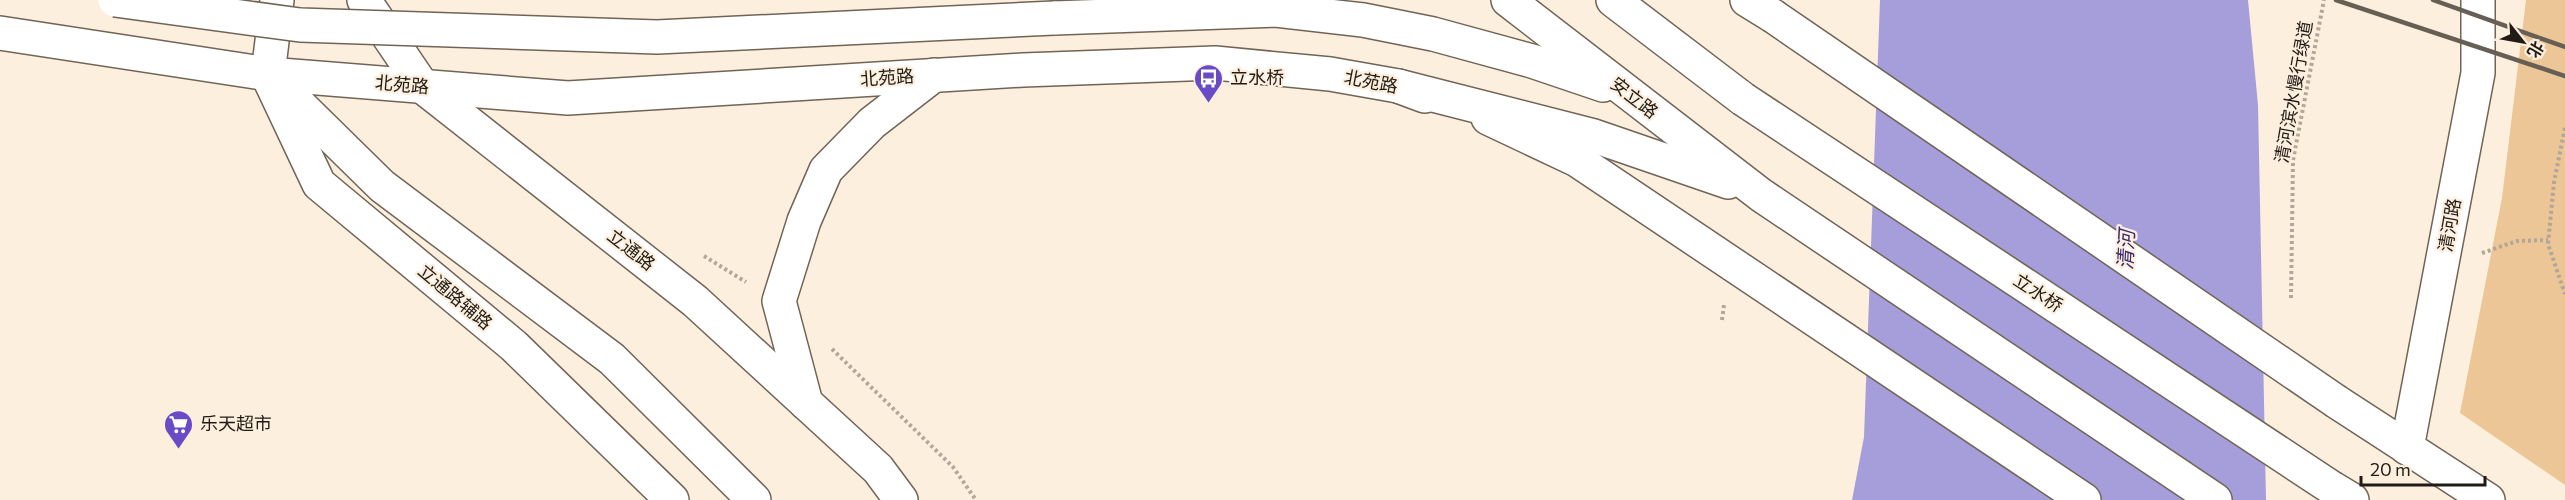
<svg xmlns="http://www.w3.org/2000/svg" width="2565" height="500" font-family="Commissioner,'Noto Sans SC',sans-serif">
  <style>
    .green { fill: #ecc696 }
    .water { fill: #a59edb }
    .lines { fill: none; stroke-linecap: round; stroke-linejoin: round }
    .minor-casing { stroke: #706456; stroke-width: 36 }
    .major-casing { stroke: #706456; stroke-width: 36 }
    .path { stroke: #b1a699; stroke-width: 4; stroke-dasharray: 3 3; stroke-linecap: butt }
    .minor { stroke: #fff; stroke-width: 33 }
    .major { stroke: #fff; stroke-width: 33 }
    .rail { stroke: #675f55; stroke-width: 4.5 }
    .minor-bridge-casing { stroke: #706456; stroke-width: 36; stroke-linecap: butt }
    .major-bridge-casing { stroke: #706456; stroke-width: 36; stroke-linecap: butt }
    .minor-bridge { stroke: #fff; stroke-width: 33 }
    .major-bridge { stroke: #fff; stroke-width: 33 }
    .labels { text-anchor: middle; stroke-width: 4.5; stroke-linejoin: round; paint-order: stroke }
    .street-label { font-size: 18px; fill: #201b15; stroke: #fdefde }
    .poi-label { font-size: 18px; fill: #201b15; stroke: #fdefde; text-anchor: start }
    .water-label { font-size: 20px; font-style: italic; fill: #37256d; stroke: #fdefde }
  </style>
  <rect width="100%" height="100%" fill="#fdefde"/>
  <path class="green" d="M 2526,0 L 2565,0 L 2565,485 L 2460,413 L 2502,198 Z"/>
  <path class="water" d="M 1880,0 L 2248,0 L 2258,105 L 2266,500 L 1852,500 L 1864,437 Z"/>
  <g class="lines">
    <defs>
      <g id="minor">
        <path d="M 1747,0 L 1773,16"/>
        <path d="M 0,33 L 268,74 L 568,98 L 1023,70 L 1215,63 L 1330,74 L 1398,86 L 1425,96"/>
        <path d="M 268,76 L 319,184 L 514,346 L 672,500"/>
        <path d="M 1488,118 L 1577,160 L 2084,500"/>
        <path d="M 2337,402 L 2488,500"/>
        <path d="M 806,403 L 779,301 L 804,221 L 826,170 L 872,123 L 934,75"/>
        <path d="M 2407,448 L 2478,73 L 2478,0"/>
      </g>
      <g id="major">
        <path d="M 277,0 L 268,74 L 382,186 L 612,359 L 754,500"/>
        <path d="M 364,0 L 423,87 L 695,301 L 878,469 L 901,500"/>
        <path d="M 1508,0 L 1761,195 L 2215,500"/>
        <path d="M 1613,0 L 1743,99"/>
        <path d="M 1054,18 L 1276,10 L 1363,20 L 1433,34 L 1532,61 L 1603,85"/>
        <path d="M 1398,86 L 1594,136 L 1728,182"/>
        <path d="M 2332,488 L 2352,500"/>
      </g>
    </defs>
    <use href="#minor" class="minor-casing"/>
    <use href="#major" class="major-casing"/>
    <g class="path">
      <path d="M 2565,128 L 2554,182 L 2548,244 L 2565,294"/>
      <path d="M 2482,253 L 2517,241 L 2548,240"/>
      <path d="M 704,256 L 746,282"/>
      <path d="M 2291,298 L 2293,160 L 2324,0"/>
      <path d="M 1722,320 L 1724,305"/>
      <path d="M 832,349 L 953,467 L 976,500"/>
    </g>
    <use href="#minor" class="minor"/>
    <use href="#major" class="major"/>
    <g class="rail">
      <path d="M 2336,0 L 2565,76"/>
      <path d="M 2433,0 L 2565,47"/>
    </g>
    <defs>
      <path id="minor-bridge" d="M 1773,16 L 2337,402"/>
      <g id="major-bridge">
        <path d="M 115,0 L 300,25 L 657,37 L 1054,18"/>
        <path d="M 1743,99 L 2332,488"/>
      </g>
    </defs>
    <use href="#minor-bridge" class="minor-bridge-casing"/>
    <use href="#major-bridge" class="major-bridge-casing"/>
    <use href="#minor-bridge" class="minor-bridge"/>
    <use href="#major-bridge" class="major-bridge"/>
  </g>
  <defs>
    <symbol id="bus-pin" viewBox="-11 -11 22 30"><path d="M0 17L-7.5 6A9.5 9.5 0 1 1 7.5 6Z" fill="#694cc5" stroke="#fdefde"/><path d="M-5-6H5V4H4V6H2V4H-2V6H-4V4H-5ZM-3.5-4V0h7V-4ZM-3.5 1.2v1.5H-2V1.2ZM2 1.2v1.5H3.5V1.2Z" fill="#fff"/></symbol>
    <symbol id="supermarket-pin" viewBox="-11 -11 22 30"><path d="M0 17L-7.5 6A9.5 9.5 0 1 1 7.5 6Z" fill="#694cc5" stroke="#fdefde"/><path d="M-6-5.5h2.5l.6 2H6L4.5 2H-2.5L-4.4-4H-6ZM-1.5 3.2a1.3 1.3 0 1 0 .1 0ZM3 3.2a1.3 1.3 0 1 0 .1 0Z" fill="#fff"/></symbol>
  </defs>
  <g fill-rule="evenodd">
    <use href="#bus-pin" x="1192" y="62" width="33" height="45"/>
    <use href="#supermarket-pin" x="162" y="408" width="33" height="45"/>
  </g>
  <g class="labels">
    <g class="street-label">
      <text transform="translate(887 78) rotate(-4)" y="6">北苑路</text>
      <text transform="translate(1371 82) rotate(11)" y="6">北苑路</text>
      <text transform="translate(402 85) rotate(5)" y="6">北苑路</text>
      <text transform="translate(2294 92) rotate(-80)" y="6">清河滨水慢行绿道</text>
      <text transform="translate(1634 98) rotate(38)" y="6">安立路</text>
      <text transform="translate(2450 225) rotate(-80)" y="6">清河路</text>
      <text transform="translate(631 250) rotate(38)" y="6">立通路</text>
      <text transform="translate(2038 293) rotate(33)" y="6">立水桥</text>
      <text transform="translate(455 297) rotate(40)" y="6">立通路辅路</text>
    </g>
    <g class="poi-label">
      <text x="1230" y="84">立水桥</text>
      <text x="200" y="430">乐天超市</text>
    </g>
    <g class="water-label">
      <text transform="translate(2126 250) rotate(-87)" y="7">清河</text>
    </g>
  </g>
  <g transform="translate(2523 42) rotate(121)" stroke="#fdefde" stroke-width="4.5" paint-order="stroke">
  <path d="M0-4.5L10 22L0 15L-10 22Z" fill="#201b15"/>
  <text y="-9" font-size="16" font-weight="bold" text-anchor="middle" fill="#201b15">北</text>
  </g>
  <path d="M2361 476v9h124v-9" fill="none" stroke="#201b15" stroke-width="3"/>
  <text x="2370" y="476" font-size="18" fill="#201b15" stroke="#fdefde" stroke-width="4.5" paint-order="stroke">20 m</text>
</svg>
